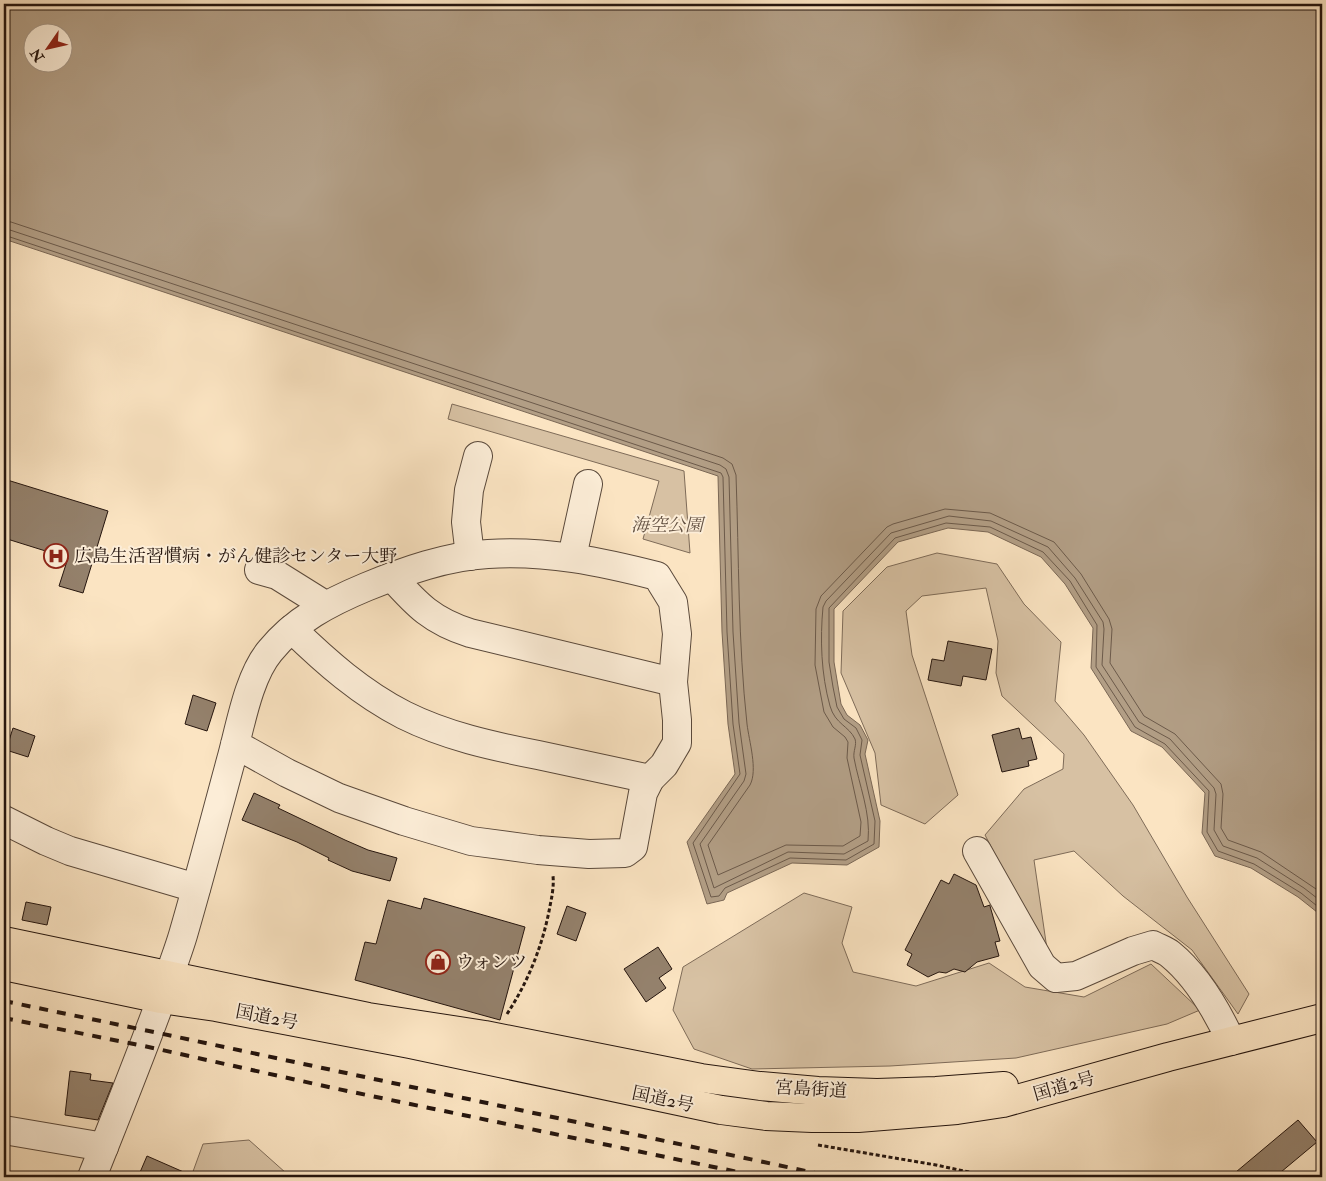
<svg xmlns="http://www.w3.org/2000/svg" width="1326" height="1181" font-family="'IM FELL Double Pica','Noto Serif JP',serif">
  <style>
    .green { fill: #d7c1a3; stroke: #7e6b58 }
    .water { fill: #b29e85; stroke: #7a6755; fill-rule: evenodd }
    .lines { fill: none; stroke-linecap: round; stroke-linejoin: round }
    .shore { stroke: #6c5a4a; stroke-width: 1 }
    .building { fill: #94816c; stroke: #25150e }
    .minor-casing { stroke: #5a493b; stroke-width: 30 }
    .highway-casing { stroke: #25150e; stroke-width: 30 }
    .path { stroke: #25150e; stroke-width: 3; stroke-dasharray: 4 2.5; stroke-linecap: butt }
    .minor { stroke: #fcedd7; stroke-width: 28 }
    .highway { stroke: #fbe4c2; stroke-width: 28 }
    .rail { stroke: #25150e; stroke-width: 4; stroke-dasharray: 9 9; stroke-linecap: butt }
    .labels { text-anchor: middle; stroke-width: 4; stroke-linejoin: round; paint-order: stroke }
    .park-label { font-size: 18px; font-style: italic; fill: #635142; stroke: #fcedd7 }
    .poi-label { font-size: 18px; fill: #25150e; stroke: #fcedd7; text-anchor: start }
    .street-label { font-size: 18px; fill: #25150e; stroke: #fcedd7 }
  </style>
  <rect width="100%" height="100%" fill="#fbe4c2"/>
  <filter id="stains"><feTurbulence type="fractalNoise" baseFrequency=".004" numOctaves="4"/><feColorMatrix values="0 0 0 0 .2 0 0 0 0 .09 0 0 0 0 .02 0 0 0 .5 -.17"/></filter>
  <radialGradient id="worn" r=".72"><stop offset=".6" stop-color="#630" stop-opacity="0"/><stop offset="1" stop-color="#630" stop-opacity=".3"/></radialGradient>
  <g class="green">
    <path d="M 452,404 L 684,471 L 690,553 L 643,539 L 659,481 L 448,419 Z"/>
    <path d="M 937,553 L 997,564 L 1024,604 L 1061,642 L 1055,701 L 1084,735 L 1133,805 L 1187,897 L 1249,994 L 1238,1014 L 1192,950 L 1123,896 L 1074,851 L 1034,860 L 1048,956 L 985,835 L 1024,789 L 1063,769 L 1064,754 L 1002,696 L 996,673 L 998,641 L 986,588 L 922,596 L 906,611 L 912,655 L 958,795 L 925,824 L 881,805 L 875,753 L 841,673 L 843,611 L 887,567 Z"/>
    <path d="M 804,893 L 852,907 L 842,943 L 853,972 L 916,986 L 989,963 L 1025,987 L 1084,997 L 1151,964 L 1200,1010 L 1167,1024 L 1016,1058 L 890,1066 L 752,1069 L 694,1049 L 673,1010 L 683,967 Z"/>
    <path d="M 249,1140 L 286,1173 L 306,1177 L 191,1177 L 203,1144 Z"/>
  </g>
  <path class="water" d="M 4,4 L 1322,4 L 1322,916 L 1298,897 L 1251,868 L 1215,856 L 1202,833 L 1205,793 L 1162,747 L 1131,731 L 1091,668 L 1093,628 L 1065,584 L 1041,557 L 988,532 L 948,528 L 898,542 L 834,609 L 834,662 L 841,704 L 847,715 L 860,725 L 868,740 L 865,754 L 880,821 L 879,847 L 847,865 L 792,863 L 727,893 L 724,900 L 707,904 L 687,842 L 735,774 L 728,724 L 722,632 L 718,476 L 4,239 ZM 32,32 L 62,32 L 62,62 L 32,62 Z"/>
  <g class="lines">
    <g class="shore">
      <path d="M 4,221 L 11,222 L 723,458 L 732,464 L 736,475 C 739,558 738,642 747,724 C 749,741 758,770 750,785 L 708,845 L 718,875 L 786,845 L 843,846 L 860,836 L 861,822 L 847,758 L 848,742 L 845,737 L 833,727 L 824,712 L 815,665 L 816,609 L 821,596 L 887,527 L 893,524 L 945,509 L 990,513 L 1054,542 L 1081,574 L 1109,619 L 1112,629 L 1110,663 L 1144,716 L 1175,734 L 1221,784 L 1223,794 L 1221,828 L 1228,840 L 1261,852 L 1322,893"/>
      <path d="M 4,228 L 720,465 L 726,469 L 729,477 L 733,632 L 739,723 L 746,774 L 744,781 L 700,844 L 714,888 L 788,852 L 844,854 L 868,841 C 871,813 859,785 854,758 C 853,751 857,745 855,739 C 849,726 835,724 830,706 C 821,674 820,639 823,607 L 826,601 L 891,533 L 949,516 L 991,521 L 1048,547 L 1075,578 L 1103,622 L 1104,629 L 1102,665 L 1139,722 L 1170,739 L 1214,788 L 1216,794 L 1214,830 L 1223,846 L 1257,858 L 1304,888 L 1322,902"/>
      <path d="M 4,235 L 721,473 L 723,477 L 727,632 L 733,724 L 740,774 L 693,843 L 711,897 L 719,896 L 725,888 L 790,858 L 846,860 L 874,844 L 875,821 L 860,755 L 862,740 L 856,728 L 844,719 L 837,707 L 833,687 L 829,662 L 829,608 L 895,538 L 946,523 L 990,527 L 1043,552 L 1070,581 L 1097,625 L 1096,667 L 1135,727 L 1165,744 L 1209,791 L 1207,832 L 1218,851 L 1254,864 L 1301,893 L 1322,910"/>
    </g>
  </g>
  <g class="building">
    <path d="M 4,479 L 108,511 L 83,593 L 59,586 L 68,558 L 4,538 Z"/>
    <path d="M 948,641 L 992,649 L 986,680 L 963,676 L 961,686 L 928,680 L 932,659 L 944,661 Z"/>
    <path d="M 193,695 L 216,703 L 207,731 L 185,724 Z"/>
    <path d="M 13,728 L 35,736 L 28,757 L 6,750 Z"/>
    <path d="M 1019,728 L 1022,739 L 1031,737 L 1037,759 L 1028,761 L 1029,766 L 1002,772 L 992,735 Z"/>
    <path d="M 254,793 L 280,805 L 278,808 L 345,840 L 368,850 L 397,858 L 390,881 L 352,871 L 328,860 L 329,858 L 297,842 L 242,820 Z"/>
    <path d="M 954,874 L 976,885 L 984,907 L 990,905 L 990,906 L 1000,941 L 995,942 L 999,956 L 977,962 L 965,972 L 954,969 L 946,973 L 939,972 L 928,977 L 907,965 L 912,954 L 905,950 L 941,880 L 949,884 Z"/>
    <path d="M 424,898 L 525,927 L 500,1020 L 355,980 L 365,942 L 376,944 L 388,900 L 421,909 Z"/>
    <path d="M 26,902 L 51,907 L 47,925 L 22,920 Z"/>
    <path d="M 567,906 L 586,913 L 576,941 L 557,934 Z"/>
    <path d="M 658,947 L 672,969 L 659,978 L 666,988 L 646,1002 L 624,969 Z"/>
    <path d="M 70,1071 L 91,1074 L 90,1080 L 113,1083 L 98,1120 L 65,1115 Z"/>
    <path d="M 1298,1120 L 1317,1142 L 1275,1177 L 1230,1177 Z"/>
    <path d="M 147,1156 L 195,1177 L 138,1177 Z"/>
  </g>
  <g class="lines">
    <defs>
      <g id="minor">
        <path d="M 470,556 L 466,522 L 469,490 L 478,456"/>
        <path d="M 572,557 L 588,484"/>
        <path d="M 259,570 L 277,575 L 325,605"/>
        <path d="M 392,577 C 417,605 432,621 470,633 L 673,682"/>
        <path d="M 292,629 C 326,662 361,693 404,715 C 446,736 492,746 538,755 C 576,763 613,771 650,779"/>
        <path d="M 4,820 L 46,841 L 70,851 L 196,888"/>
        <path d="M 977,851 L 1042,966 L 1056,978 L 1076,976 L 1133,951 L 1153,945 C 1158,948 1165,950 1170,954 C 1196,975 1217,1011 1231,1041"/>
        <path d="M 4,1130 L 104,1147"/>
        <path d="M 92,1177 C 117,1114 143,1050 166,986 C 171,969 178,952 183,935 C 200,877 215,819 231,760 C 240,728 248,677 270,651 C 295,620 330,602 366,587 C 405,571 447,556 488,554 C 546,550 602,562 657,576 L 673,602 L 677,634 L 673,682 L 677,720 L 677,743 L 664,765 L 650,779 L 643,793 L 633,847 L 625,853 L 589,854 L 538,850 L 471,841 L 404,821 L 339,798 L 287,773 L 235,744"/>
      </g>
      <g id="highway">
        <path d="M 4,941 L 368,1017 L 485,1035 L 701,1078 L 760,1086 L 818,1091 L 877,1093 L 936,1091 L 1004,1086"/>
        <path d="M 4,966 L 161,999 L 216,1007 L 410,1044 L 721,1110 L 766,1116 L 812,1118 L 858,1118 L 957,1110 L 1003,1103 L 1168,1057 L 1322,1018"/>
      </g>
    </defs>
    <use href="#minor" class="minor-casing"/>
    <use href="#highway" class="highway-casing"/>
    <g class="path">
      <path d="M 507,1014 C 528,982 543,945 550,906 C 552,896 554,886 553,876"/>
      <path d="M 818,1145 L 936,1165 L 978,1174 L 977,1177"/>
    </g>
    <use href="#minor" class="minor"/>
    <use href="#highway" class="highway"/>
    <g class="rail">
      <path d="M 4,1001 L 149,1031 L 834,1177"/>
      <path d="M 4,1018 L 144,1046 L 333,1088 L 762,1177"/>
    </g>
  </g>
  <defs>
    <symbol id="hospital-ring" viewBox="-11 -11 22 22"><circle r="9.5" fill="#fcedd7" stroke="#8f2418" stroke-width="1.5"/><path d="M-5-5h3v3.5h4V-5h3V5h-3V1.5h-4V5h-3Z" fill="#8f2418"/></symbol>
    <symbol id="shop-ring" viewBox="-11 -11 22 22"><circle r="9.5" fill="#fcedd7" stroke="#8f2418" stroke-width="1.5"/><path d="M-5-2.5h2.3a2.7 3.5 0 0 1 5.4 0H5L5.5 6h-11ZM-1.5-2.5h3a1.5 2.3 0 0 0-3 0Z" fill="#8f2418"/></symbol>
  </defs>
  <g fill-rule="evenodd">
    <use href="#hospital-ring" x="42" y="542" width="28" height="28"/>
    <use href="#shop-ring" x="424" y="948" width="28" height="28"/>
  </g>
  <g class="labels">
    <g class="park-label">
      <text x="667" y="531">海空公園</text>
    </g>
    <g class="poi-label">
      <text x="74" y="562">広島生活習慣病・がん健診センター大野</text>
      <text x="456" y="968">ウォンツ</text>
    </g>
    <g class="street-label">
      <text transform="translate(267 1017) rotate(11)" y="6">国道2号</text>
      <text transform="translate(1064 1086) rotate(-16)" y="6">国道2号</text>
      <text transform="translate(811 1089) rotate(3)" y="6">宮島街道</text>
      <text transform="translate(663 1099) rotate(12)" y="6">国道2号</text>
    </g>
  </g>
  <rect width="1326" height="1181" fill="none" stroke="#fbe4c2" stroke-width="20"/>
  <rect x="5" y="5" width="1316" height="1171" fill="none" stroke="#25150e" stroke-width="2.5"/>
  <rect x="10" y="10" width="1306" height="1161" fill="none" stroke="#25150e"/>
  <g transform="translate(48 48) rotate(236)"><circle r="24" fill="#fcedd7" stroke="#a69787"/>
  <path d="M0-4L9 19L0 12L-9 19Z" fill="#8f2418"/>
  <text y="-8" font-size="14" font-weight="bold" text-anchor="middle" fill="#25150e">N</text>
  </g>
  <rect width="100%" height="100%" filter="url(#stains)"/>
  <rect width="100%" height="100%" fill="url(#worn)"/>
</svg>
